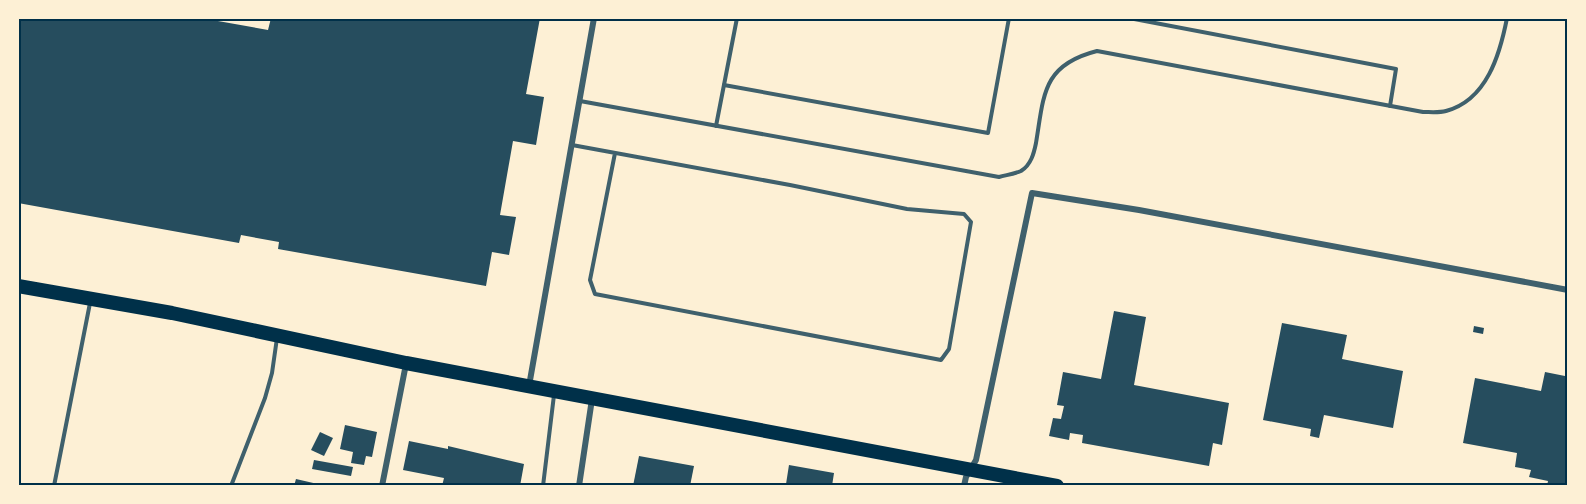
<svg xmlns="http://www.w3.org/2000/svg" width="1586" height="504" font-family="'Exo 2',sans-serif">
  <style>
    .building { fill: #264d5e }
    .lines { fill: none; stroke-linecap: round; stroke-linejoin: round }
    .service { stroke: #3f606c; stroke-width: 4 }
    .minor { stroke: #3f606c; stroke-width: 6 }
    .primary { stroke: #003049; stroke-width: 14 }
    .neatline { fill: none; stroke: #003049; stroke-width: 2 }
  </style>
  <rect width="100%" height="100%" fill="#fdf0d5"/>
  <g class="building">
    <path d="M 18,18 L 201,18 L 268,30 L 271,18 L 540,18 L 526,94 L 544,97 L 536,145 L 513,141 L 500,215 L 516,217 L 509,255 L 492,252 L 486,286 L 278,249 L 279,242 L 241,235 L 239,243 L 18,203 Z"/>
    <path d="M 1114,311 L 1146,317 L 1134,385 L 1229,403 L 1222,445 L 1213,443 L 1209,466 L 1082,443 L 1083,435 L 1070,433 L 1069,440 L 1049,436 L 1053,418 L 1061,419 L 1064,406 L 1057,405 L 1063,372 L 1101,379 Z"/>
    <path d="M 1282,323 L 1347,335 L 1342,359 L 1403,371 L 1393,428 L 1324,415 L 1319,438 L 1310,436 L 1311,429 L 1263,420 Z"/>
    <path d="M 1474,326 L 1484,328 L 1483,334 L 1473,332 Z"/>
    <path d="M 1545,372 L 1565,376 L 1566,373 L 1568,374 L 1568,485 L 1560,484 L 1559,486 L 1547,486 L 1548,481 L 1529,477 L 1531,470 L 1515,467 L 1517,453 L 1463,443 L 1475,378 L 1541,391 Z"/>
    <path d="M 345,425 L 377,432 L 372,457 L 366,456 L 364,465 L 351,463 L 353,452 L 340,449 Z"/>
    <path d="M 320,432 L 333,438 L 324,456 L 311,450 Z"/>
    <path d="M 409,441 L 448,449 L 448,446 L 524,464 L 520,486 L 442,486 L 444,478 L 403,470 Z"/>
    <path d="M 639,456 L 694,466 L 690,486 L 633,486 Z"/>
    <path d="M 314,460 L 353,467 L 351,476 L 312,469 Z"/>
    <path d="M 789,465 L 834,473 L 832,486 L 786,484 Z"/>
    <path d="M 296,479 L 322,485 L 322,486 L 294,486 Z"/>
  </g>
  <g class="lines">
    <g class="service">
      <path d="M 1129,18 L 1396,69 L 1390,106"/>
      <path d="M 724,85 L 988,133 L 1009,18"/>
      <path d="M 580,101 L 999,177 C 1006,175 1014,174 1021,171 C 1031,165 1034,153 1036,143 C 1044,95 1042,65 1097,51 L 1423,112 C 1430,112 1439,113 1446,111 C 1487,100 1500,54 1507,18"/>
      <path d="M 716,126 L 737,18"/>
      <path d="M 572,145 L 790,185 L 907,209 L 964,214 L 971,222 L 949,349 L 941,360 L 595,294 L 590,280 L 615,153"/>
      <path d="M 54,486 L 90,303"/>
      <path d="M 231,486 L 265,398 L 272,373 L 277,338"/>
      <path d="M 543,486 L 554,395"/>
    </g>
    <g class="minor">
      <path d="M 529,386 L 594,18"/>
      <path d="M 382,486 L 406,364"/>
      <path d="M 579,486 L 592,399"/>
      <path d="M 964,486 L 966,477 L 976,460 L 1032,193 L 1139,210 L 1568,290"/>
    </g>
    <path class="primary" d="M 18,286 L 172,313 L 406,363 L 1057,486"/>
  </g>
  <rect width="1586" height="504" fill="none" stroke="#fdf0d5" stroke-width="39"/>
  <rect x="20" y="20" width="1546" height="464" class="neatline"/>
</svg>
